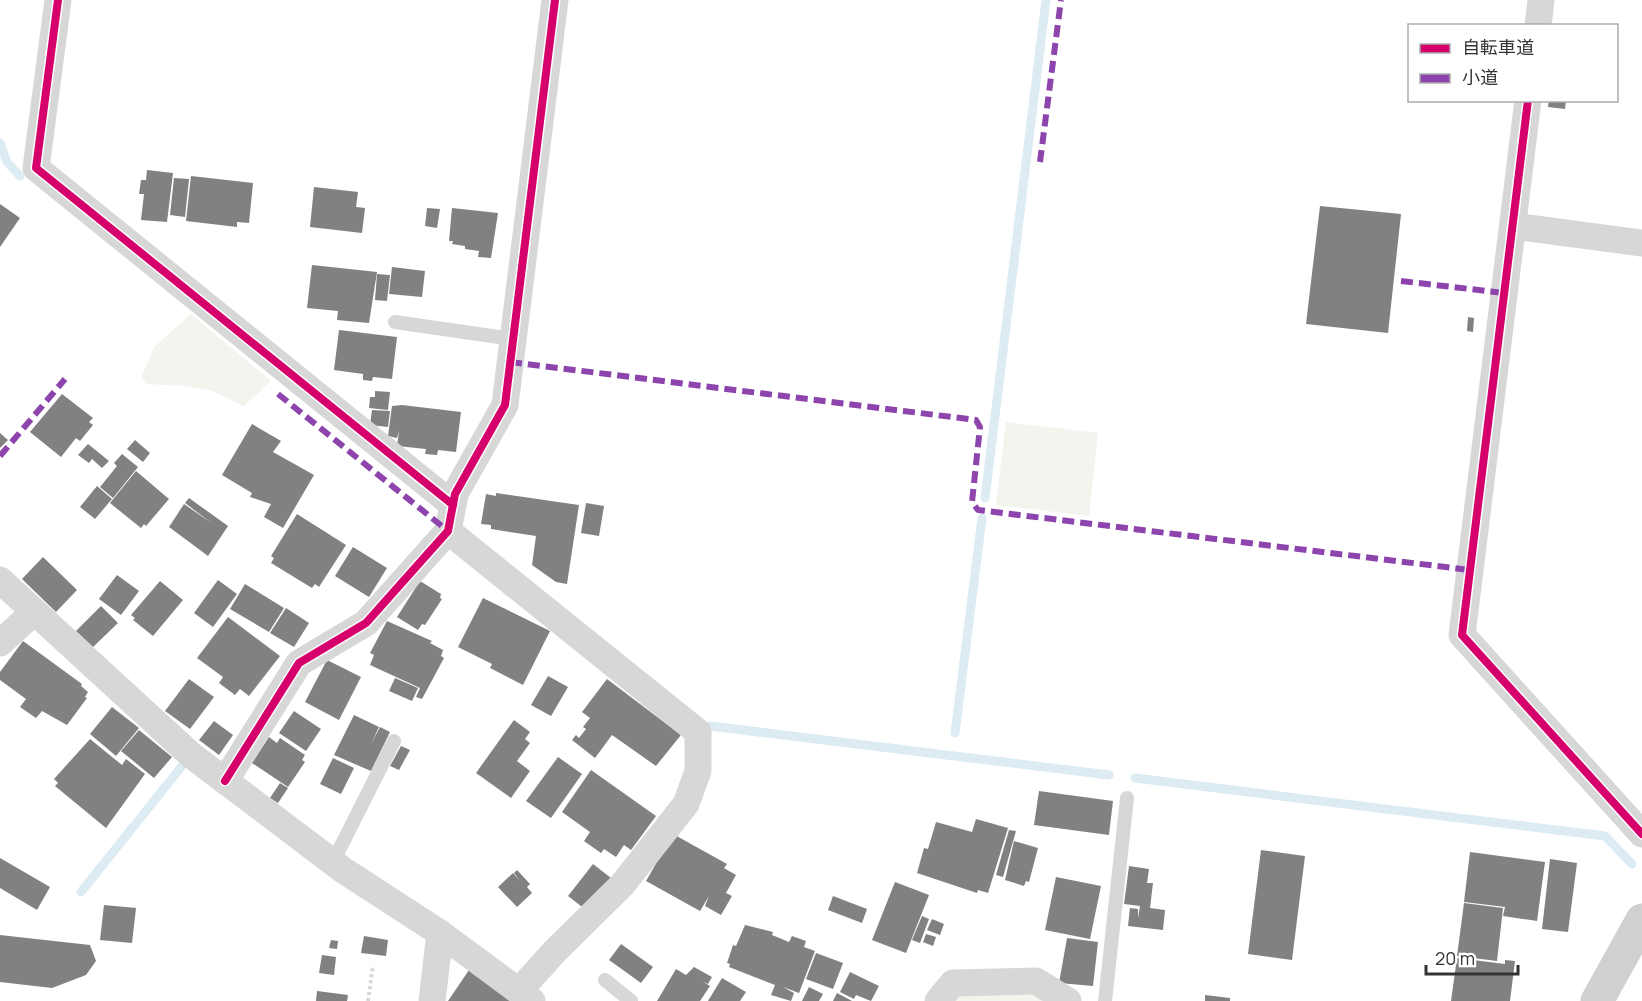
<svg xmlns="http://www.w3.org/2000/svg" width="1642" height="1001" font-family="Manrope,'Noto Sans JP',sans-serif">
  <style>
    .green { fill: #f1f5ed }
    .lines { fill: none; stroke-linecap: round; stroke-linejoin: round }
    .stream { stroke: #ddebf3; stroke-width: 9 }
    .building { fill: #818181 }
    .path { stroke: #d6d6d6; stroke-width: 4; stroke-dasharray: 3 3; stroke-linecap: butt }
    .service { stroke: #d7d7d7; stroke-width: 14 }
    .minor { stroke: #d7d7d7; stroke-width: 27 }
    .secondary { stroke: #d0d0d0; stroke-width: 33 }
    .quiet { stroke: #8e44ad; stroke-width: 6; stroke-dasharray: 12 6; stroke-linecap: butt }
    .cycleway-casing { stroke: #fff; stroke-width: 11 }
    .cycleway { stroke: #d6006c; stroke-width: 8 }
  </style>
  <rect width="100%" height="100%" fill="#fff"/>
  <g class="green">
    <path d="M 191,314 L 271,381 L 244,406 L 210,390 L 185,386 L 146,384 L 142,376 L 154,347 Z"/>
    <path d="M 1006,422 L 1098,433 L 1089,516 L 996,505 Z"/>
    <path d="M 1034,988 L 1055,1001 L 948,1001 L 959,990 Z"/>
  </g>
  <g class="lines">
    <g class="stream">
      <path d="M 0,143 L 7,162 L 20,176"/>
      <path d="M 985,498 L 1046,0"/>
      <path d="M 710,726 L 1109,775"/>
      <path d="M 955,733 L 982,518"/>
      <path d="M 1135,778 L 1605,836 L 1632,864"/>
      <path d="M 81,892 L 182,766"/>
    </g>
  </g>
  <g class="building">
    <path d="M 1549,100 L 1566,100 L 1565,109 L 1548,107 Z"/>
    <path d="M 147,170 L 173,173 L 167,222 L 141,220 L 144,194 L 139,194 L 141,180 L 146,180 Z"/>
    <path d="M 191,176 L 253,183 L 249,223 L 237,222 L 237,227 L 186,221 Z"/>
    <path d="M 174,178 L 189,179 L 185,217 L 170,215 Z"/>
    <path d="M 314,187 L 358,192 L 356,207 L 365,208 L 362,233 L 310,227 Z"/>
    <path d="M 0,204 L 20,218 L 0,247 Z"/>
    <path d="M 1320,206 L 1401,214 L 1388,333 L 1306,324 Z"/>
    <path d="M 427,208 L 440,209 L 437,228 L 425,226 Z"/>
    <path d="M 452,208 L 498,213 L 491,258 L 478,257 L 479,251 L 465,249 L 465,246 L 452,244 L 453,241 L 449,241 Z"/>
    <path d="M 312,265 L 377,272 L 369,323 L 337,320 L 338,311 L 307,308 Z"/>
    <path d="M 392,267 L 425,271 L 422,297 L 389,294 Z"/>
    <path d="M 377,274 L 390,275 L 387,301 L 375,300 Z"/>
    <path d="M 1468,317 L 1474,318 L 1473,332 L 1467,331 Z"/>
    <path d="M 339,330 L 397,337 L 392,379 L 373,377 L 372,381 L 363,380 L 363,374 L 334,370 Z"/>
    <path d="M 375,391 L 390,392 L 388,410 L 369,408 L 370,397 L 375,397 Z"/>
    <path d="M 62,394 L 93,418 L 89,422 L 93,425 L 80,441 L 76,438 L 61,457 L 30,432 Z"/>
    <path d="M 402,405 L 461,412 L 456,452 L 438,450 L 437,455 L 425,454 L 426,449 L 397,446 L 399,431 L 397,438 L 388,436 L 392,406 Z"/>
    <path d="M 372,410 L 390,411 L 388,427 L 370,425 Z"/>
    <path d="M 252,424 L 281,441 L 273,452 L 314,475 L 283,528 L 264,517 L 271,504 L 250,497 L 252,493 L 222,475 Z"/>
    <path d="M 0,433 L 8,440 L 0,448 Z"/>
    <path d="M 135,440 L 150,453 L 143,462 L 127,449 Z"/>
    <path d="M 88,444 L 109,461 L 102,468 L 92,459 L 89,463 L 78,455 Z"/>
    <path d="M 122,454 L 138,467 L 113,498 L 100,487 L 117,466 L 114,463 Z"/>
    <path d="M 136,471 L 169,499 L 146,526 L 144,524 L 141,528 L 110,503 Z"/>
    <path d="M 97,486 L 112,499 L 95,519 L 80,507 Z"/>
    <path d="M 496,493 L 579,505 L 567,584 L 556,582 L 532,565 L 536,536 L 491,529 L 491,525 L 481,524 L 486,494 L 496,496 Z"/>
    <path d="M 189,498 L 228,526 L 208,556 L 169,527 L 184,504 L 213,524 L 185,503 Z"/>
    <path d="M 586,503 L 604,506 L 599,536 L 581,533 Z"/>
    <path d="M 297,514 L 346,545 L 319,587 L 315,584 L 312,588 L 271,563 L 274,558 L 271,556 Z"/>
    <path d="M 353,547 L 387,568 L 369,597 L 335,576 Z"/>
    <path d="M 43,557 L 77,590 L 56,612 L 22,579 Z"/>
    <path d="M 117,575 L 139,591 L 121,615 L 99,599 Z"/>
    <path d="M 218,580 L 237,594 L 213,627 L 194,613 Z"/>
    <path d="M 160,581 L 183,600 L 153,636 L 133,620 L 135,618 L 131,615 Z"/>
    <path d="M 420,581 L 441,594 L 440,598 L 442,599 L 425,625 L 422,624 L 418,630 L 397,617 Z"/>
    <path d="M 245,584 L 284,608 L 269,632 L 230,609 Z"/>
    <path d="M 483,598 L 550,631 L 523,685 L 490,668 L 492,664 L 458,647 Z"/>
    <path d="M 101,606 L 118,623 L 93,647 L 76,631 Z"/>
    <path d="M 286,608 L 309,623 L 294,647 L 270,633 Z"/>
    <path d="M 228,617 L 280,656 L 249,696 L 240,689 L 235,695 L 219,683 L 223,677 L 197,658 Z"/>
    <path d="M 387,621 L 432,641 L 430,643 L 443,650 L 441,656 L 444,658 L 422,699 L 416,697 L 420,688 L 370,665 L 374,655 L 370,653 Z"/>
    <path d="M 23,641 L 82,684 L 81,686 L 88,692 L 85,697 L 87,698 L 67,725 L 42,711 L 36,718 L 20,707 L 26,699 L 0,680 L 0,672 Z"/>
    <path d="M 327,660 L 361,677 L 339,720 L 305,702 Z"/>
    <path d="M 548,676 L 568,687 L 551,716 L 531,705 Z"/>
    <path d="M 395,678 L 418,688 L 412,701 L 389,691 Z"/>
    <path d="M 189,679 L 214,697 L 190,729 L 165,711 Z"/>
    <path d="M 607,679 L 681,735 L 656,766 L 612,735 L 595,758 L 572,740 L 576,735 L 579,738 L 586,729 L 583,727 L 590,718 L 582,712 Z"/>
    <path d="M 112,707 L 139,728 L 116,756 L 90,734 Z"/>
    <path d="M 294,711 L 321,729 L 306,751 L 279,733 Z"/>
    <path d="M 354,715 L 379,727 L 371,744 L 380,727 L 390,732 L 371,771 L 334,755 Z"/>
    <path d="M 514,720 L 530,732 L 525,739 L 530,743 L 517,761 L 530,771 L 511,798 L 476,773 Z"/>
    <path d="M 214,721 L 233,735 L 219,755 L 199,740 Z"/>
    <path d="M 139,730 L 172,757 L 154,778 L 121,751 Z"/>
    <path d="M 269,737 L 277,743 L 280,738 L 305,755 L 302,760 L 305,762 L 288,787 L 252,763 Z"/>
    <path d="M 90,739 L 122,765 L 126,759 L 145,774 L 106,828 L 55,786 L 58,783 L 54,779 Z"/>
    <path d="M 401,746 L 410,750 L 399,770 L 390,766 Z"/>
    <path d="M 558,757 L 582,774 L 551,818 L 526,801 Z"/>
    <path d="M 333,758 L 354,768 L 341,794 L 320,784 Z"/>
    <path d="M 591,770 L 656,816 L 631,850 L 624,845 L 616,857 L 604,849 L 601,853 L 584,841 L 590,832 L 562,812 Z"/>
    <path d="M 280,783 L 288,788 L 278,803 L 270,798 Z"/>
    <path d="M 1039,791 L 1113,801 L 1109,835 L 1034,825 Z"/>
    <path d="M 976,819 L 1008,828 L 988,893 L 978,890 L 977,893 L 917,873 L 924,848 L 928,849 L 936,822 L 972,832 Z"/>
    <path d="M 1009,830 L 1016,831 L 1003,877 L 996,875 Z"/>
    <path d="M 673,834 L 727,864 L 724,868 L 736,875 L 726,893 L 732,896 L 721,915 L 705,906 L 709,896 L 700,911 L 646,881 Z"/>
    <path d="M 1014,841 L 1038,848 L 1029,882 L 1026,881 L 1024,886 L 1005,880 Z"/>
    <path d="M 1261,850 L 1305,856 L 1292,960 L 1248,954 Z"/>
    <path d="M 1470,852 L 1545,862 L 1537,921 L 1503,916 L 1505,907 L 1464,902 Z"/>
    <path d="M 0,858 L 50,887 L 37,910 L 0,888 Z"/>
    <path d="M 1550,859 L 1577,863 L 1568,932 L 1542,929 Z"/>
    <path d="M 593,864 L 611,878 L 586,910 L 568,896 Z"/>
    <path d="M 1129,866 L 1149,869 L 1147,883 L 1153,883 L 1150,908 L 1165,910 L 1163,930 L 1128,926 L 1130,908 L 1138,909 L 1138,918 L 1140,906 L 1124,904 Z"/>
    <path d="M 517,870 L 530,884 L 527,887 L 532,893 L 517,907 L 498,887 L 513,873 L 520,881 L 514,873 Z"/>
    <path d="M 1056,877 L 1101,886 L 1090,939 L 1045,930 Z"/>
    <path d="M 895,882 L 929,895 L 906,953 L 872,940 Z"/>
    <path d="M 833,896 L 867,909 L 862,923 L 828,910 Z"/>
    <path d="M 1464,903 L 1503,908 L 1497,961 L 1457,956 Z"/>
    <path d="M 104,905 L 136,908 L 132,943 L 100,940 Z"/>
    <path d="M 922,916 L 929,919 L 920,943 L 912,940 Z"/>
    <path d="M 932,919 L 944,924 L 940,935 L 927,930 Z"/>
    <path d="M 745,925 L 773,932 L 772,935 L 789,942 L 792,936 L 806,941 L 804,947 L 815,951 L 799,993 L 783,987 L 794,993 L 791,1001 L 771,995 L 775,985 L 729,967 L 730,964 L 727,963 L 733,945 L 736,946 Z"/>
    <path d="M 926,934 L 936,937 L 933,946 L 923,942 Z"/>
    <path d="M 0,935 L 90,945 L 96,961 L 86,975 L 52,988 L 0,982 Z"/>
    <path d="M 364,936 L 388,940 L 386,956 L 361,953 Z"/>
    <path d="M 1067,938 L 1098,942 L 1093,986 L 1059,983 Z"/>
    <path d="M 331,940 L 338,941 L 337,949 L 329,948 Z"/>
    <path d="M 621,944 L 653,967 L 641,983 L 609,960 Z"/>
    <path d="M 816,953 L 843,963 L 833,989 L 806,979 Z"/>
    <path d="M 322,955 L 336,957 L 334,975 L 319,973 Z"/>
    <path d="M 1457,958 L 1505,964 L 1505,960 L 1515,961 L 1510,1001 L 1451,1001 Z"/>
    <path d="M 694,967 L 712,977 L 708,984 L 702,981 L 710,986 L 700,1001 L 657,1001 L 676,969 L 686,975 Z"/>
    <path d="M 469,970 L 511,1001 L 448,1001 Z"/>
    <path d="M 850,972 L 879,986 L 871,1001 L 856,995 L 854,999 L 840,992 Z"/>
    <path d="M 722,978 L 746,992 L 740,1001 L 708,1001 Z"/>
    <path d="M 809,987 L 823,994 L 819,1001 L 802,1001 Z"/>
    <path d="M 317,991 L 348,995 L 347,1001 L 316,1001 Z"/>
    <path d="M 837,993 L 852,1001 L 833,1001 Z"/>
    <path d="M 1205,995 L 1230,998 L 1230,1001 L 1205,1001 Z"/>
  </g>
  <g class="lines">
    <path class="path" d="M 368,1001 L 373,965"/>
    <g class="service">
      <path d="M 395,322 L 513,339"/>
      <path d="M 333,862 L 394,741"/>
      <path d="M 605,980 L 631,1001"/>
      <path d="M 1105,1001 L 1127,798"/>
    </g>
    <g class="minor">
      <path d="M 58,0 L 36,168 L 453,505"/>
      <path d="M 1538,26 L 1541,0"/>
      <path d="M 1528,100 L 1462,635 L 1642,834"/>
      <path d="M 1513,226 L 1642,243"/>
      <path d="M 448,531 L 698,732 L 698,771 L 686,804 L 622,885 L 555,951 L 519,991"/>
      <path d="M 0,580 L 191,755 L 343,870 L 440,933 L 532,1001"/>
      <path d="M 0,643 L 33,613"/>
      <path d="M 225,781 L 299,663 L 366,623 L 448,531 L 455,494 L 505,405 L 555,0"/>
      <path d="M 432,1001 L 440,933"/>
      <path d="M 938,1001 L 953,983 L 1036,981 L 1068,1001"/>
    </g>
    <path class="secondary" d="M 1597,1001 L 1642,920"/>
    <g class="quiet">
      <path d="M 1040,162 L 1061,0"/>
      <path d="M 1401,281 L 1504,293"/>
      <path d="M 510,362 L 976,420 L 980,427 L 972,502 L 978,510 L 1470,570"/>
      <path d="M 278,394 L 448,531"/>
      <path d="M 0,456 L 65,379"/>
    </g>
    <defs>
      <g id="cycleway">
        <path d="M 58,0 L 36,168 L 453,505"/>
        <path d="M 1528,100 L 1462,635 L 1642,834"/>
        <path d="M 225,781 L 299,663 L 366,623 L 448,531 L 455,494 L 505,405 L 555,0"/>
      </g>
    </defs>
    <use href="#cycleway" class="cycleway-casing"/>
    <use href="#cycleway" class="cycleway"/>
  </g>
  <rect x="1408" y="24" width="210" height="78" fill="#ffffff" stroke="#adadad" stroke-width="1.5"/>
  <rect x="1420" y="44" width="30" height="9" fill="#d6006c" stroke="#adadad" stroke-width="1.5"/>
  <text x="1462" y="54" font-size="18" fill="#333333">自転車道</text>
  <rect x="1420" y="74" width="30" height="9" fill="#8e44ad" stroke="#adadad" stroke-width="1.5"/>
  <text x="1462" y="84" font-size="18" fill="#333333">小道</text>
  <path d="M1426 965v9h92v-9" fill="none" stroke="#333333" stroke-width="3"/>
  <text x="1435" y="965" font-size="18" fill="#333333" stroke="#ffffff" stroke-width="4.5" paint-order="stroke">20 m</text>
</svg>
